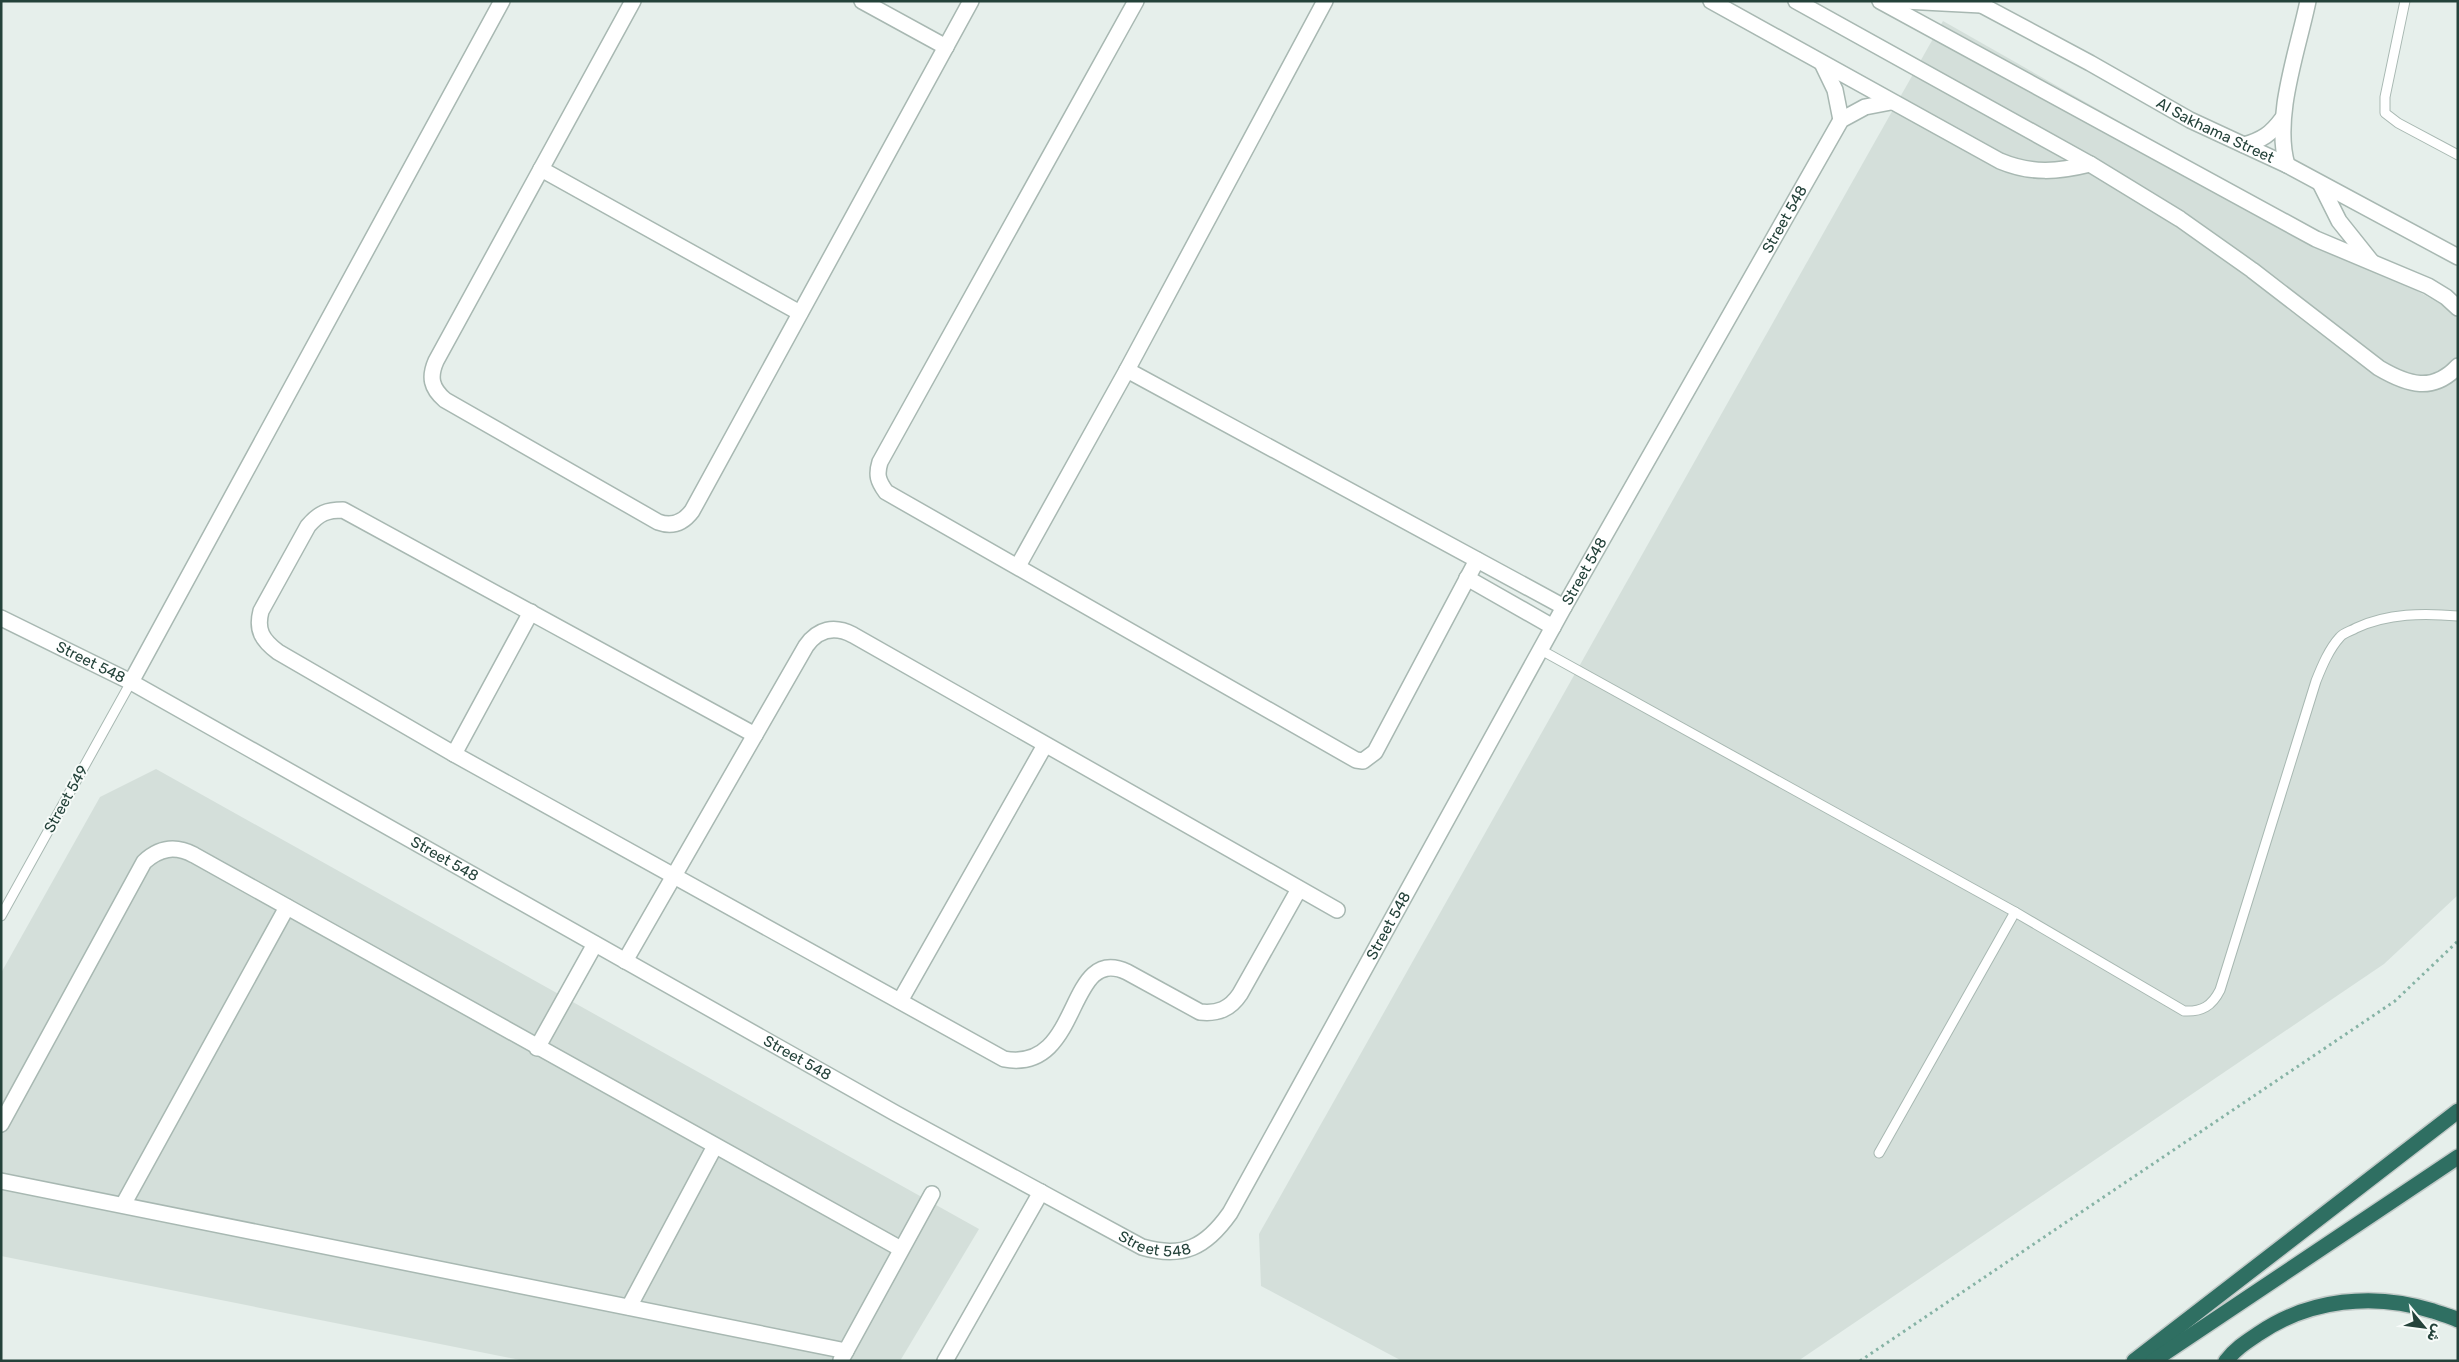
<svg xmlns="http://www.w3.org/2000/svg" width="2459" height="1362" font-family="Rubik,'Noto Sans Arabic',sans-serif">
  <style>
    .built { fill: #d4dfda }
    .lines { fill: none; stroke-linecap: round; stroke-linejoin: round }
    .service-casing { stroke: #a8b8b2; stroke-width: 11 }
    .minor-casing { stroke: #a8b8b2; stroke-width: 18 }
    .motorway-casing { stroke: #c2cac8; stroke-width: 18 }
    .path { stroke: #86b3a5; stroke-width: 3; stroke-dasharray: 2.5 4; stroke-linecap: butt }
    .service { stroke: #fff; stroke-width: 9 }
    .minor { stroke: #fff; stroke-width: 15 }
    .motorway { stroke: #2f6f62; stroke-width: 15 }
    .labels { text-anchor: middle; stroke-width: 4; stroke-linejoin: round; paint-order: stroke }
    .street-label { font-size: 15px; fill: #24423a; stroke: #f7fbf9 }
  </style>
  <rect width="100%" height="100%" fill="#e6efeb"/>
  <g class="built">
    <path d="M 1943,21 L 2458,314 L 2458,895 L 2384,964 L 1798,1361 L 1402,1361 L 1261,1286 L 1259,1234 Z"/>
    <path d="M 156,769 L 979,1229 L 900,1361 L 525,1361 L 1,1256 L 1,973 L 100,797 Z"/>
  </g>
  <g class="lines">
    <defs>
      <g id="service">
        <path d="M 2405,1 L 2385,97 L 2385,113 L 2398,123 L 2458,155"/>
        <path d="M 1541,650 L 2015,912 L 2184,1011 C 2202,1012 2212,1006 2220,990 L 2316,681 C 2322,666 2329,649 2340,637 C 2343,633 2351,631 2356,628 C 2388,613 2424,613 2458,616"/>
        <path d="M 1,916 L 131,682"/>
        <path d="M 1879,1153 L 2015,912"/>
      </g>
      <g id="minor">
        <path d="M 633,1 L 436,361 C 429,377 431,388 445,400 L 658,522 C 672,527 683,523 692,511 L 971,1"/>
        <path d="M 862,1 L 946,47"/>
        <path d="M 1136,1 L 880,462 C 876,475 878,481 886,492 L 1356,760 L 1363,761 L 1375,752 L 1477,560"/>
        <path d="M 1711,1 L 2000,161 C 2031,174 2058,172 2090,164"/>
        <path d="M 1796,1 L 2090,164 L 2180,219 L 2252,270 L 2379,368 C 2408,385 2433,393 2458,366"/>
        <path d="M 1880,1 L 2316,239 L 2428,286 L 2446,297 L 2458,308"/>
        <path d="M 1904,1 L 1981,5"/>
        <path id="s1" d="M 1974,1 L 2090,63 L 2190,120 L 2287,165 L 2458,257"/>
        <path d="M 1822,63 L 1835,90 L 1841,120"/>
        <path d="M 2244,145 C 2262,140 2271,134 2282,119"/>
        <path d="M 2287,165 C 2273,117 2298,50 2308,1"/>
        <path d="M 541,169 L 800,313"/>
        <path d="M 2321,185 L 2339,221 L 2371,261"/>
        <path d="M 1127,370 L 1564,607"/>
        <path d="M 1018,566 L 1127,370 L 1325,1"/>
        <path d="M 1467,578 L 1553,627"/>
        <path id="s2" d="M 1,618 L 131,682 L 895,1113 L 1142,1247 C 1183,1259 1206,1247 1230,1213 L 1564,607 L 1841,120 L 1865,107 L 1891,102"/>
        <path d="M 131,682 L 502,1"/>
        <path d="M 755,735 L 343,510 C 327,510 319,513 308,526 L 261,611 C 256,630 262,640 278,652 L 454,754 L 1004,1059 C 1083,1074 1065,943 1127,972 L 1200,1012 C 1218,1014 1230,1009 1240,994 L 1299,889"/>
        <path d="M 454,754 L 531,612"/>
        <path d="M 625,961 L 806,646 C 818,629 834,625 853,635 L 1337,910"/>
        <path d="M 900,1001 L 1045,745"/>
        <path d="M 537,1048 L 595,944"/>
        <path d="M 1,1124 L 144,862 C 159,848 175,845 194,855 L 901,1249"/>
        <path d="M 1,1181 L 846,1351"/>
        <path d="M 123,1205 L 287,907"/>
        <path d="M 629,1307 L 715,1146"/>
        <path d="M 841,1360 L 932,1194"/>
        <path d="M 945,1361 L 1041,1192"/>
      </g>
      <g id="motorway">
        <path d="M 2134,1361 L 2458,1111"/>
        <path d="M 2153,1361 L 2458,1157"/>
        <path d="M 2226,1361 C 2235,1349 2246,1342 2258,1334 C 2309,1299 2374,1292 2433,1311 C 2441,1314 2450,1316 2458,1320"/>
      </g>
    </defs>
    <use href="#service" class="service-casing"/>
    <use href="#minor" class="minor-casing"/>
    <use href="#motorway" class="motorway-casing"/>
    <path class="path" d="M 1860,1361 L 2395,1001 L 2458,941"/>
    <use href="#service" class="service"/>
    <use href="#minor" class="minor"/>
    <use href="#motorway" class="motorway"/>
  </g>
  <g class="labels">
    <g class="street-label">
      <text dy="5" stroke="none"><textPath href="#s1" startOffset="274">Al Sakhama Street</textPath></text>
      <text dy="5" stroke="none"><textPath href="#s2" startOffset="2544">Street 548</textPath></text>
      <text dy="5" stroke="none"><textPath href="#s2" startOffset="2139">Street 548</textPath></text>
      <text dy="5" stroke="none"><textPath href="#s2" startOffset="100">Street 548</textPath></text>
      <text transform="translate(66 799) rotate(-61)" y="5">Street 549</text>
      <text dy="5" stroke="none"><textPath href="#s2" startOffset="505">Street 548</textPath></text>
      <text dy="5" stroke="none"><textPath href="#s2" startOffset="1734">Street 548</textPath></text>
      <text dy="5" stroke="none"><textPath href="#s2" startOffset="910">Street 548</textPath></text>
      <text dy="5" stroke="none"><textPath href="#s2" startOffset="1315">Street 548</textPath></text>
    </g>
  </g>
  <rect width="2459" height="1362" fill="none" stroke="#24423a" stroke-width="5"/>
  <g transform="translate(2424 1327) rotate(119)" stroke="#f7fbf9" stroke-width="4" paint-order="stroke">
  <path d="M0-4L9 19L0 12L-9 19Z" fill="#24423a"/>
  <text y="-8" font-size="14" font-weight="bold" text-anchor="middle" fill="#24423a">ش</text>
  </g>
</svg>
